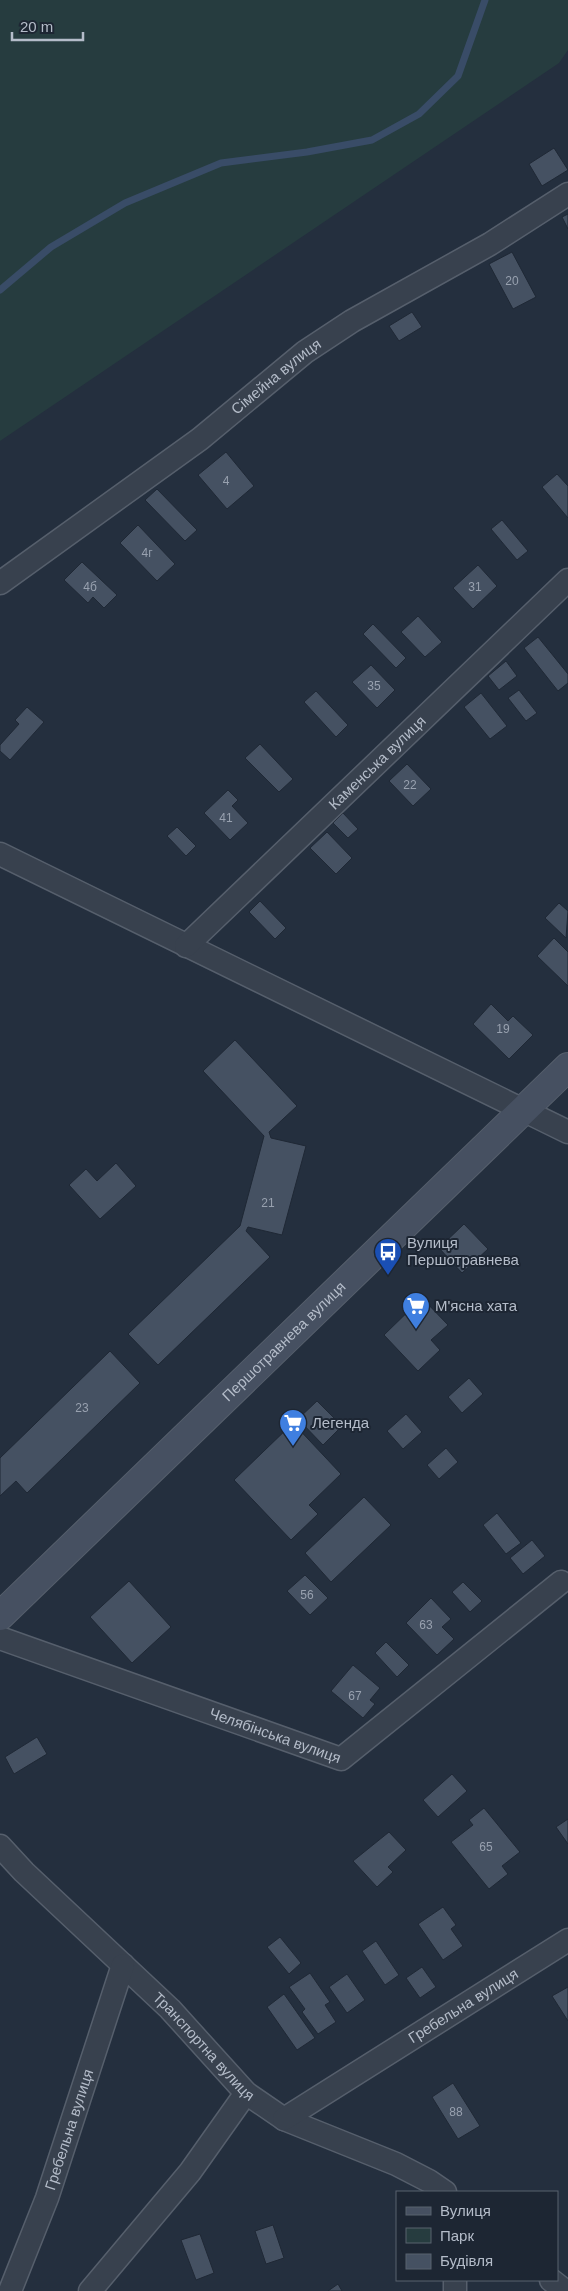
<svg xmlns="http://www.w3.org/2000/svg" width="568" height="2291" font-family="Arial,sans-serif">
  <style>
    .green { fill: #263c3f }
    .lines { fill: none; stroke-linecap: round; stroke-linejoin: round }
    .stream { stroke: #394c67; stroke-width: 7 }
    .building { fill: #455162; stroke: #1f2835 }
    .street-casing { stroke: #565f6c; stroke-width: 25 }
    .secondary-casing { stroke: #565f6c; stroke-width: 30 }
    .street { stroke: #38414e; stroke-width: 22 }
    .secondary { stroke: #465061; stroke-width: 28 }
    .labels { text-anchor: middle; stroke-width: 4; stroke-linejoin: round; paint-order: stroke }
    .number-label { font-size: 12px; fill: #98a1af }
    .street-label { font-size: 15px; fill: #b4bcc9; stroke: #1d2633 }
    .poi-label { font-size: 15px; fill: #b4bcc9; stroke: #1d2633; text-anchor: start }
  </style>
  <rect width="100%" height="100%" fill="#242f3e"/>
  <path class="green" d="M 0,0 L 568,0 L 568,50 L 559,63 L 0,441 Z"/>
  <g class="lines">
    <path class="stream" d="M 0,290 L 51,247 L 125,203 L 221,163 L 307,152 L 372,140 L 419,114 L 458,76 L 485,0"/>
  </g>
  <g class="building">
    <path d="M 554,148 L 568,170 L 542,186 L 529,164 Z"/>
    <path d="M 568,214 L 568,229 L 562,217 Z"/>
    <path d="M 512,252 L 536,297 L 513,309 L 489,264 Z"/>
    <path d="M 412,312 L 422,327 L 399,341 L 389,326 Z"/>
    <path d="M 226,452 L 254,486 L 227,509 L 198,475 Z"/>
    <path d="M 557,474 L 568,486 L 568,518 L 542,487 Z"/>
    <path d="M 157,489 L 197,530 L 185,541 L 145,500 Z"/>
    <path d="M 502,520 L 528,551 L 517,560 L 491,529 Z"/>
    <path d="M 138,525 L 175,564 L 157,581 L 120,543 Z"/>
    <path d="M 82,562 L 117,595 L 104,608 L 93,597 L 88,603 L 64,580 Z"/>
    <path d="M 478,565 L 497,586 L 473,609 L 453,588 Z"/>
    <path d="M 418,616 L 442,642 L 425,657 L 401,632 Z"/>
    <path d="M 373,624 L 406,658 L 396,668 L 363,634 Z"/>
    <path d="M 538,637 L 568,674 L 568,683 L 558,691 L 524,648 Z"/>
    <path d="M 506,661 L 517,676 L 499,690 L 488,676 Z"/>
    <path d="M 371,665 L 395,690 L 377,708 L 352,682 Z"/>
    <path d="M 519,690 L 537,713 L 526,721 L 508,698 Z"/>
    <path d="M 316,691 L 348,725 L 336,737 L 304,702 Z"/>
    <path d="M 481,693 L 507,726 L 490,739 L 464,707 Z"/>
    <path d="M 27,707 L 44,722 L 10,760 L 0,751 L 0,745 L 19,724 L 15,720 Z"/>
    <path d="M 260,744 L 293,779 L 279,792 L 245,758 Z"/>
    <path d="M 407,764 L 431,789 L 413,806 L 389,781 Z"/>
    <path d="M 228,790 L 238,800 L 232,806 L 248,823 L 230,840 L 204,813 Z"/>
    <path d="M 343,813 L 358,829 L 348,838 L 333,823 Z"/>
    <path d="M 177,827 L 196,846 L 186,856 L 167,836 Z"/>
    <path d="M 327,832 L 352,858 L 336,874 L 310,848 Z"/>
    <path d="M 260,901 L 286,928 L 275,939 L 249,912 Z"/>
    <path d="M 559,903 L 568,911 L 566,938 L 545,918 Z"/>
    <path d="M 554,938 L 568,952 L 568,986 L 537,956 Z"/>
    <path d="M 491,1004 L 508,1021 L 513,1016 L 533,1035 L 509,1059 L 473,1024 Z"/>
    <path d="M 235,1040 L 297,1106 L 269,1132 L 271,1138 L 306,1146 L 282,1235 L 248,1227 L 246,1231 L 270,1257 L 158,1365 L 128,1334 L 240,1226 L 264,1136 L 203,1071 Z"/>
    <path d="M 116,1163 L 136,1186 L 100,1219 L 69,1185 L 86,1169 L 97,1181 Z"/>
    <path d="M 464,1224 L 488,1249 L 462,1273 L 439,1248 Z"/>
    <path d="M 422,1298 L 448,1325 L 431,1340 L 440,1350 L 418,1371 L 384,1335 Z"/>
    <path d="M 110,1351 L 140,1383 L 27,1493 L 16,1481 L 0,1496 L 0,1458 Z"/>
    <path d="M 469,1378 L 483,1394 L 462,1413 L 448,1397 Z"/>
    <path d="M 317,1401 L 342,1426 L 323,1445 L 298,1419 Z"/>
    <path d="M 406,1414 L 422,1432 L 403,1449 L 387,1431 Z"/>
    <path d="M 293,1423 L 341,1474 L 309,1505 L 318,1514 L 291,1540 L 234,1480 Z"/>
    <path d="M 446,1448 L 458,1462 L 439,1479 L 427,1465 Z"/>
    <path d="M 364,1497 L 391,1525 L 331,1582 L 305,1553 Z"/>
    <path d="M 497,1513 L 521,1543 L 506,1554 L 483,1525 Z"/>
    <path d="M 532,1540 L 545,1556 L 523,1574 L 510,1558 Z"/>
    <path d="M 305,1575 L 328,1598 L 310,1615 L 287,1591 Z"/>
    <path d="M 129,1581 L 171,1627 L 132,1663 L 90,1617 Z"/>
    <path d="M 463,1582 L 482,1601 L 470,1612 L 452,1592 Z"/>
    <path d="M 431,1598 L 451,1619 L 442,1627 L 454,1639 L 437,1655 L 406,1623 Z"/>
    <path d="M 386,1642 L 409,1665 L 397,1677 L 375,1653 Z"/>
    <path d="M 353,1665 L 380,1688 L 370,1700 L 375,1704 L 363,1718 L 331,1691 Z"/>
    <path d="M 37,1737 L 47,1754 L 14,1774 L 5,1757 Z"/>
    <path d="M 452,1774 L 467,1791 L 438,1817 L 423,1800 Z"/>
    <path d="M 484,1808 L 520,1852 L 502,1866 L 508,1874 L 489,1889 L 451,1842 L 473,1825 L 469,1820 Z"/>
    <path d="M 568,1819 L 568,1844 L 556,1827 Z"/>
    <path d="M 389,1832 L 406,1850 L 388,1867 L 393,1872 L 377,1887 L 353,1861 Z"/>
    <path d="M 443,1907 L 456,1925 L 451,1929 L 463,1946 L 443,1960 L 418,1924 Z"/>
    <path d="M 280,1937 L 301,1963 L 289,1974 L 267,1947 Z"/>
    <path d="M 376,1941 L 399,1975 L 385,1985 L 362,1951 Z"/>
    <path d="M 422,1967 L 436,1987 L 420,1998 L 406,1978 Z"/>
    <path d="M 310,1973 L 330,2002 L 325,2005 L 336,2022 L 318,2034 L 302,2012 L 305,2009 L 289,1987 Z"/>
    <path d="M 347,1974 L 365,2000 L 347,2013 L 329,1987 Z"/>
    <path d="M 568,1987 L 568,2021 L 552,1996 Z"/>
    <path d="M 284,1994 L 315,2038 L 297,2050 L 267,2007 Z"/>
    <path d="M 453,2083 L 480,2126 L 458,2139 L 432,2097 Z"/>
    <path d="M 273,2225 L 284,2258 L 266,2264 L 255,2231 Z"/>
    <path d="M 200,2234 L 214,2273 L 196,2280 L 181,2240 Z"/>
    <path d="M 338,2284 L 342,2291 L 328,2291 Z"/>
  </g>
  <g class="lines">
    <defs>
      <g id="street">
        <path id="s1" d="M 0,583 L 200,439 L 305,352 L 352,321 L 490,244 L 568,194"/>
        <path d="M 0,854 L 568,1132"/>
        <path id="s2" d="M 186,946 L 568,580"/>
        <path id="s3" d="M 0,1638 L 341,1759 L 561,1582"/>
        <path id="s4" d="M 0,1846 L 24,1872 L 170,2009 L 246,2093 L 284,2119 L 396,2164 L 429,2181 L 445,2192"/>
        <path id="s5" d="M 284,2119 L 568,1940"/>
        <path d="M 551,2280 L 565,2291"/>
        <path id="s6" d="M 10,2291 L 47,2198 L 123,1965"/>
        <path d="M 90,2291 L 190,2172 L 246,2093"/>
        <path d="M 455,2291 L 455,2280"/>
      </g>
      <g id="secondary">
        <path id="s7" d="M 0,1616 L 568,1067"/>
      </g>
    </defs>
    <use href="#street" class="street-casing"/>
    <use href="#secondary" class="secondary-casing"/>
    <use href="#street" class="street"/>
    <use href="#secondary" class="secondary"/>
  </g>
  <defs>
    <symbol id="bus-pin" viewBox="-11 -11 22 30"><path d="M0 17L-7.5 6A9.5 9.5 0 1 1 7.5 6Z" fill="#1a4fb4" stroke="#1d2633"/><path d="M-5-6H5V4H4V6H2V4H-2V6H-4V4H-5ZM-3.5-4V0h7V-4ZM-3.5 1.2v1.5H-2V1.2ZM2 1.2v1.5H3.5V1.2Z" fill="#fff"/></symbol>
    <symbol id="supermarket-pin" viewBox="-11 -11 22 30"><path d="M0 17L-7.5 6A9.5 9.5 0 1 1 7.5 6Z" fill="#3f7fe0" stroke="#1d2633"/><path d="M-6-5.5h2.5l.6 2H6L4.5 2H-2.5L-4.4-4H-6ZM-1.5 3.2a1.3 1.3 0 1 0 .1 0ZM3 3.2a1.3 1.3 0 1 0 .1 0Z" fill="#fff"/></symbol>
  </defs>
  <g fill-rule="evenodd">
    <use href="#bus-pin" x="372" y="1236" width="32" height="43"/>
    <use href="#supermarket-pin" x="400" y="1290" width="32" height="43"/>
    <use href="#supermarket-pin" x="277" y="1407" width="32" height="43"/>
  </g>
  <g class="labels">
    <g class="number-label">
      <text x="512" y="285">20</text>
      <text x="226" y="485">4</text>
      <text x="147" y="557">4г</text>
      <text x="90" y="591">4б</text>
      <text x="475" y="591">31</text>
      <text x="374" y="690">35</text>
      <text x="410" y="789">22</text>
      <text x="226" y="822">41</text>
      <text x="503" y="1033">19</text>
      <text x="268" y="1207">21</text>
      <text x="82" y="1412">23</text>
      <text x="307" y="1599">56</text>
      <text x="426" y="1629">63</text>
      <text x="355" y="1700">67</text>
      <text x="486" y="1851">65</text>
      <text x="456" y="2116">88</text>
    </g>
    <g class="street-label">
      <text dy="5" stroke="none"><textPath href="#s1" startOffset="345">Сімейна вулиця</textPath></text>
      <text dy="5" stroke="none"><textPath href="#s2" startOffset="265">Каменська вулиця</textPath></text>
      <text dy="5" stroke="none"><textPath href="#s7" startOffset="395">Першотравнева вулиця</textPath></text>
      <text dy="5" stroke="none"><textPath href="#s3" startOffset="292">Челябінська вулиця</textPath></text>
      <text dy="5" stroke="none"><textPath href="#s5" startOffset="212">Гребельна вулиця</textPath></text>
      <text dy="5" stroke="none"><textPath href="#s4" startOffset="286">Транспортна вулиця</textPath></text>
      <text dy="5" stroke="none"><textPath href="#s6" startOffset="172">Гребельна вулиця</textPath></text>
    </g>
    <g class="poi-label">
      <text x="407" y="1248">Вулиця<tspan x="407" dy="17">Першотравнева</tspan></text>
      <text x="435" y="1311">М'ясна хата</text>
      <text x="312" y="1428">Легенда</text>
    </g>
  </g>
  <rect x="396" y="2191" width="162" height="90" fill="#1d2633" stroke="#59626f"/>
  <rect x="406" y="2207" width="25" height="8" fill="#465061" stroke="#59626f"/>
  <text x="440" y="2216" font-size="15" fill="#b4bcc9">Вулиця</text>
  <rect x="406" y="2228" width="25" height="15" fill="#263c3f" stroke="#59626f"/>
  <text x="440" y="2241" font-size="15" fill="#b4bcc9">Парк</text>
  <rect x="406" y="2254" width="25" height="15" fill="#455162" stroke="#59626f"/>
  <text x="440" y="2266" font-size="15" fill="#b4bcc9">Будівля</text>
  <path d="M12 32v8h71v-8" fill="none" stroke="#b4bcc9" stroke-width="2.5"/>
  <text x="20" y="32" font-size="15" fill="#b4bcc9" stroke="#1d2633" stroke-width="4" paint-order="stroke">20 m</text>
</svg>
